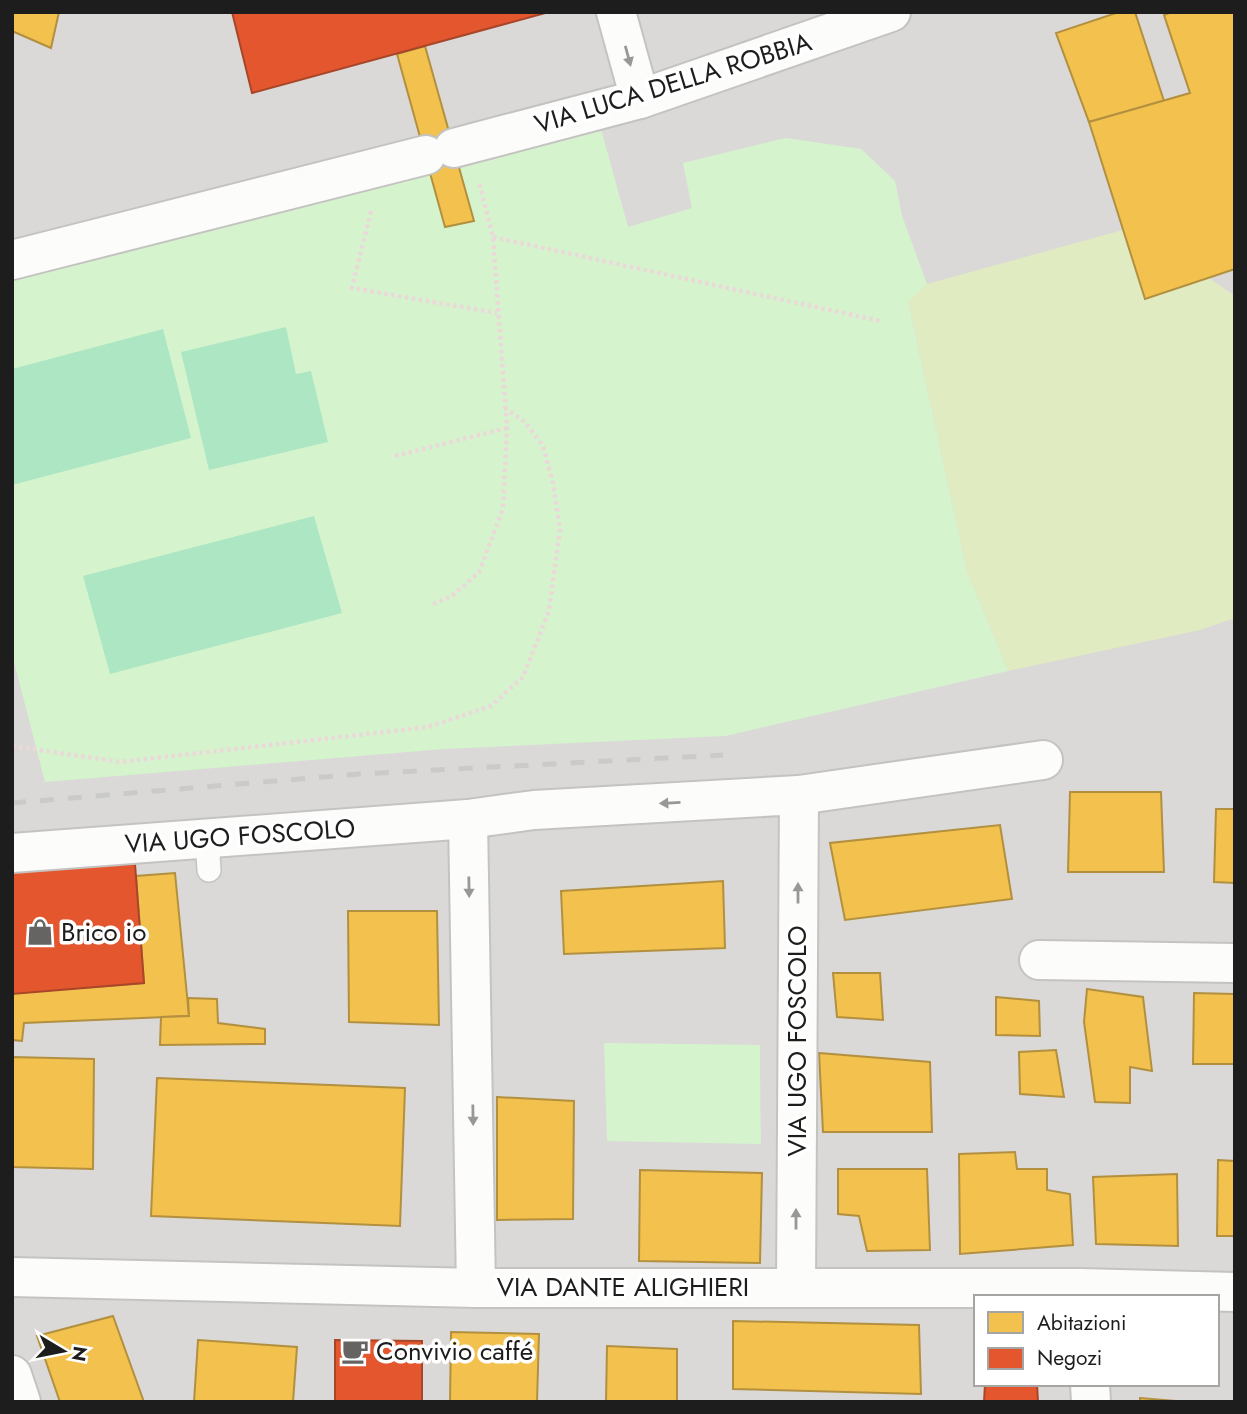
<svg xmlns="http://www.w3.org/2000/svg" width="1247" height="1414" font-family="Jost,sans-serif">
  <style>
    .residential { fill: #dbd9d7; fill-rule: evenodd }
    .grass { fill: #e0ebc1 }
    .park { fill: #d5f4ce }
    .pitch { fill: #ade6c3 }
    .parking { fill: #dad9d7 }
    .homes { fill: #f2c14e; stroke: #b2903f; stroke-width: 2 }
    .shops { fill: #e4572e; stroke: #a84629; stroke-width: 2 }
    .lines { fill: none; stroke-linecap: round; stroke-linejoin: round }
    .lane-casing { stroke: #c4c3c1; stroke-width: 26 }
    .street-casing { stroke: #c4c3c1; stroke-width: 42 }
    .path { stroke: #ebd8d9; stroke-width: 4.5; stroke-dasharray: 3.5 3.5; stroke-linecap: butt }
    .lane { stroke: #fcfcfb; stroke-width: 23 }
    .street { stroke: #fcfcfb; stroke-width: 38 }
    .rail { stroke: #cacac9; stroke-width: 5; stroke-dasharray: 14 14; stroke-linecap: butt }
    .oneway { fill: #989897 }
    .labels { text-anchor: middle; stroke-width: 7; stroke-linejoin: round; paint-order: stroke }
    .street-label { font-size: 26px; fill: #1d1d1d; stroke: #fff }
    .poi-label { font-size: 26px; fill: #1d1d1d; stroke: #fff; text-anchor: start }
  </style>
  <rect width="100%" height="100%" fill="#ece9e5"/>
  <path class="residential" d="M 12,12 L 1235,12 L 1235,1402 L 12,1402 ZM 976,1297 L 1217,1297 L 1217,1384 L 976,1384 Z"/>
  <path class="grass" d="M 1123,230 L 1209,278 L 1235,296 L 1235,618 L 1200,630 L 1008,671 L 967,572 L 908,300 L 927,284 Z"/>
  <g class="park">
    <path d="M 596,111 L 628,227 L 692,208 L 683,163 L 786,138 L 861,149 L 895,181 L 902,216 L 927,284 L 908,301 L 967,572 L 1008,671 L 725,736 L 444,749 L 45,782 L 12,654 L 12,261 L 426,155 L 445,227 L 473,221 L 454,148 Z"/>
    <path d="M 604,1043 L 760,1045 L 761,1144 L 607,1141 Z"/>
  </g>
  <g class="pitch">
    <path d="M 286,327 L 296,374 L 311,371 L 328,442 L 209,470 L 181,352 Z"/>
    <path d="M 163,329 L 191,438 L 12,485 L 12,369 Z"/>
    <path d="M 314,516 L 342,613 L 110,674 L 83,576 Z"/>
  </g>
  <g class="parking">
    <path d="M 121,12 L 217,12 L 245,118 L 221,124 L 243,203 L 199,212 L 184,151 L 116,134 L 108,100 L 127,43 Z"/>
    <path d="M 346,854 L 347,1047 L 265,1044 L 265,1029 L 218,1023 L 217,999 L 188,998 L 175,873 Z"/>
    <path d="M 797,1044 L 797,1144 L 761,1144 L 760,1045 Z"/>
  </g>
  <g class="homes">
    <path d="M 12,12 L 59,12 L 51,48 L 12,31 Z"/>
    <path d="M 1119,12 L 1135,12 L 1164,101 L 1089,122 L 1056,33 Z"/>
    <path d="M 1172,12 L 1235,12 L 1235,269 L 1145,299 L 1089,122 L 1190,93 L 1164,15 Z"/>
    <path d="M 425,46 L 474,221 L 445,227 L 397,54 Z"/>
    <path d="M 1070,792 L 1161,792 L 1164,872 L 1068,872 Z"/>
    <path d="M 1216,809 L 1235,809 L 1235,883 L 1214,882 Z"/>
    <path d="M 1000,825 L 1012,899 L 845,920 L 830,843 Z"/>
    <path d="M 175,873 L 189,1016 L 24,1023 L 22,1041 L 12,1040 L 12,993 L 144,983 L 136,876 Z"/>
    <path d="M 723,881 L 725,948 L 564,954 L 561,891 Z"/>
    <path d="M 348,911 L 437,911 L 439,1025 L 349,1022 Z"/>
    <path d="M 833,973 L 880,973 L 883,1020 L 837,1017 Z"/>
    <path d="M 1087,989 L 1143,997 L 1152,1071 L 1130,1067 L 1130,1103 L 1095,1102 L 1084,1022 Z"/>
    <path d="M 1194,993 L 1235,994 L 1235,1064 L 1193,1064 Z"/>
    <path d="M 996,997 L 1039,1001 L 1040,1036 L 996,1035 Z"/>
    <path d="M 188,998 L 217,999 L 218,1023 L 265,1029 L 265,1044 L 160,1045 L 161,1017 L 189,1016 Z"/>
    <path d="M 1056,1050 L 1064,1097 L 1020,1094 L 1019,1052 Z"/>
    <path d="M 819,1053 L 930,1062 L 932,1132 L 823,1132 Z"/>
    <path d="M 12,1057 L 94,1059 L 93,1169 L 12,1167 Z"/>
    <path d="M 157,1078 L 405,1088 L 400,1226 L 151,1216 Z"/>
    <path d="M 497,1097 L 574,1101 L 573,1219 L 497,1220 Z"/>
    <path d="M 1015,1152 L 1017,1169 L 1047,1169 L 1047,1190 L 1070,1194 L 1073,1245 L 960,1254 L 959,1154 Z"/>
    <path d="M 1218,1160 L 1235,1161 L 1235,1236 L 1217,1236 Z"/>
    <path d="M 838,1169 L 927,1169 L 930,1250 L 867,1251 L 859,1216 L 838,1214 Z"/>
    <path d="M 640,1170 L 762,1173 L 760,1263 L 639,1261 Z"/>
    <path d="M 1177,1174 L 1178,1246 L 1096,1244 L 1093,1177 Z"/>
    <path d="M 113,1316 L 144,1402 L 60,1402 L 37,1336 Z"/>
    <path d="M 733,1321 L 919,1325 L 921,1394 L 733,1389 Z"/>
    <path d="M 451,1332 L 539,1334 L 537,1402 L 450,1402 Z"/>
    <path d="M 198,1340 L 297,1347 L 293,1402 L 194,1402 Z"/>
    <path d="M 607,1346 L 677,1349 L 677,1402 L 606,1402 Z"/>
    <path d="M 1140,1398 L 1188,1402 L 1140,1402 Z"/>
  </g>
  <g class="shops">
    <path d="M 232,12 L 549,12 L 252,93 Z"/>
    <path d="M 135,864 L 144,983 L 12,994 L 12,870 Z"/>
    <path d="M 335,1340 L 422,1341 L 422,1402 L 335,1402 Z"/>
    <path d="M 985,1384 L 1037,1384 L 1038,1402 L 984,1402 Z"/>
  </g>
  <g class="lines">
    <defs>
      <path id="lane" d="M 207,839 L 209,870"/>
      <g id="street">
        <path d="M 616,12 L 640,99"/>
        <path d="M 454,148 L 640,99 L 891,12"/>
        <path d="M 12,260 L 426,155"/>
        <path d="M 799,795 L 1043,760"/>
        <path d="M 468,819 L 476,1288"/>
        <path d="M 12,853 L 468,819 L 534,810 L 799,795 L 796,1287"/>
        <path d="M 1039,960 L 1235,963"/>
        <path d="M 12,1277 L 476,1288 L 1080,1288 L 1235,1292"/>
        <path d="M 12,1375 L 21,1402"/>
        <path d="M 1090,1384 L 1091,1402"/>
      </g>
    </defs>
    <use href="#lane" class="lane-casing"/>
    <use href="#street" class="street-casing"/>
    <g class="path">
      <path d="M 371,211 L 352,288 L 497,313"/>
      <path d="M 493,237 L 880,321"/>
      <path d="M 395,456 L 507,428"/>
      <path d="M 433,604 L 452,596 L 479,572 L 503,509 L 507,428 L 493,237 L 479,182"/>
      <path d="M 12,746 L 120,762 L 428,727 L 491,706 L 523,677 L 549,611 L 560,529 L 553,483 L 543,446 L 525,422 L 505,408"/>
    </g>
    <use href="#lane" class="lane"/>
    <use href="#street" class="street"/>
    <path class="rail" d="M 12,803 L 359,774 L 723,755"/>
  </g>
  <defs><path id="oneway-solid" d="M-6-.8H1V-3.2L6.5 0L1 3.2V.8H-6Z" transform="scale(1.75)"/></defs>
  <g class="oneway">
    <use href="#oneway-solid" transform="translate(628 56) rotate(75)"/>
    <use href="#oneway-solid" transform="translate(670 803) rotate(177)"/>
    <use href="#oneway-solid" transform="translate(469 887) rotate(89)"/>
    <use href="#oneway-solid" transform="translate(798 893) rotate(-90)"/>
    <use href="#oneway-solid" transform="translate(473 1115) rotate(89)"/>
    <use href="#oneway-solid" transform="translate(796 1219) rotate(-90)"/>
  </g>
  <defs>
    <symbol id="shop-bare" viewBox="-9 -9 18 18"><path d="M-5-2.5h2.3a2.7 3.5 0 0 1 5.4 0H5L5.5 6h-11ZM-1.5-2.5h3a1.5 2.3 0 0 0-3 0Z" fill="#656463" stroke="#fff" stroke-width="2.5" paint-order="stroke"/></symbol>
    <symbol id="cafe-bare" viewBox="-9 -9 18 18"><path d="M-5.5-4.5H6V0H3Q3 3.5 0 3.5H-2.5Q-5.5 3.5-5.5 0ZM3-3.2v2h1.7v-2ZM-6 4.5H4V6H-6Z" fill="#656463" stroke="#fff" stroke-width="2.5" paint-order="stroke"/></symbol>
  </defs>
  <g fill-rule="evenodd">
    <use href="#shop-bare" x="21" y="913" width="38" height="38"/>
    <use href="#cafe-bare" x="336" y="1332" width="38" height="38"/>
  </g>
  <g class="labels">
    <g class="street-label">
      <text transform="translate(673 83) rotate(-17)" y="9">VIA LUCA DELLA ROBBIA</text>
      <text transform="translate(240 836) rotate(-4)" y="9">VIA UGO FOSCOLO</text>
      <text transform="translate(797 1041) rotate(-90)" y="9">VIA UGO FOSCOLO</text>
      <text x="623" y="1296">VIA DANTE ALIGHIERI</text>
    </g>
    <g class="poi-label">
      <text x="61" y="941">Brico io</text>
      <text x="376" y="1360">Convivio caffé</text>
    </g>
  </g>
  <rect width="1247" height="1414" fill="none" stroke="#1d1d1d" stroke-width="28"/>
  <rect x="974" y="1295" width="245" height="91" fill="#ffffff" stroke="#a5a5a5" stroke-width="2"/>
  <rect x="988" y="1312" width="35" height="21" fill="#f2c14e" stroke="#a5a5a5" stroke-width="2"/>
  <text x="1037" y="1330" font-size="21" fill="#1d1d1d">Abitazioni</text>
  <rect x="988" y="1348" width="35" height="21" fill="#e4572e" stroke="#a5a5a5" stroke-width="2"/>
  <text x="1037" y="1365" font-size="21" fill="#1d1d1d">Negozi</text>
  <g transform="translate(63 1351) rotate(100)" stroke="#ffffff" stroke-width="5" paint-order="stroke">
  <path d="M0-5L12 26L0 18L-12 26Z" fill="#1d1d1d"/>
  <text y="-10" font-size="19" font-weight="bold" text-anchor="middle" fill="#1d1d1d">N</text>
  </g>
</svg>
